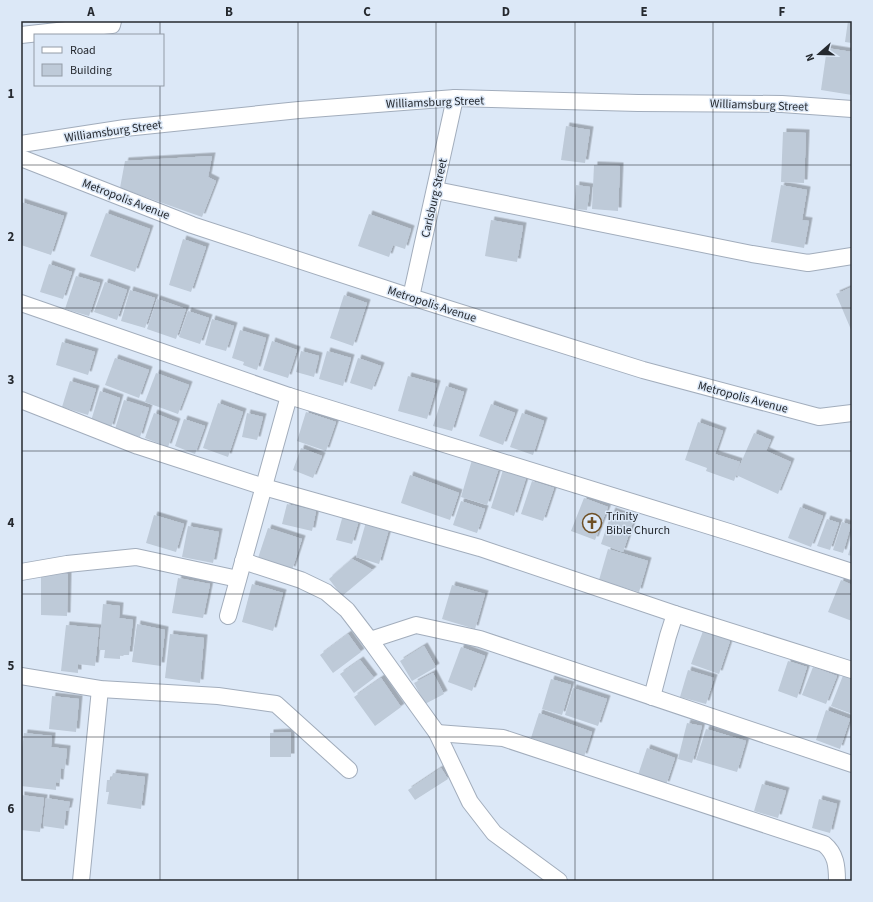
<svg xmlns="http://www.w3.org/2000/svg" width="873" height="902" font-family="'Source Sans 3',sans-serif">
  <style>
    .building { fill: #becad8; filter: url(#shadow) }
    .lines { fill: none; stroke-linecap: round; stroke-linejoin: round }
    .street-casing { stroke: #a2adbc; stroke-width: 18 }
    .street { stroke: #fff; stroke-width: 16 }
    .grid { fill: none; stroke: #25292f; stroke-width: 1; stroke-opacity: 0.55 }
    .labels { text-anchor: middle; stroke-width: 3; stroke-linejoin: round; paint-order: stroke }
    .street-label { font-size: 12px; fill: #25292f; stroke: #dce8f7 }
    .poi-label { font-size: 12px; fill: #25292f; stroke: #dce8f7; text-anchor: start }
    .neatline { fill: none; stroke: #25292f; stroke-width: 1.5 }
    .grid-label { font-size: 13px; text-anchor: middle; font-weight: bold; fill: #25292f }
  </style>
  <defs>
    <filter id="shadow"><feDropShadow dx="3.5" dy="-3.5" stdDeviation="0" flood-color="#0004"/></filter>
  </defs>
  <rect width="100%" height="100%" fill="#dce8f7"/>
  <g class="building">
    <path d="M 848,21 L 852,21 L 852,43 L 845,42 Z"/>
    <path d="M 827,48 L 852,52 L 852,95 L 821,90 Z"/>
    <path d="M 566,126 L 590,130 L 585,163 L 561,160 Z"/>
    <path d="M 783,132 L 806,133 L 804,183 L 781,182 Z"/>
    <path d="M 212,156 L 208,177 L 216,181 L 202,217 L 120,188 L 125,161 Z"/>
    <path d="M 594,165 L 620,166 L 618,211 L 592,209 Z"/>
    <path d="M 576,185 L 590,187 L 587,210 L 574,209 Z"/>
    <path d="M 781,185 L 807,190 L 802,220 L 809,221 L 804,248 L 771,242 Z"/>
    <path d="M 21,202 L 64,216 L 51,255 L 21,245 Z"/>
    <path d="M 106,213 L 150,229 L 135,272 L 90,256 Z"/>
    <path d="M 369,214 L 411,229 L 405,249 L 393,245 L 389,257 L 358,246 Z"/>
    <path d="M 491,220 L 523,226 L 517,262 L 485,256 Z"/>
    <path d="M 183,239 L 206,247 L 191,292 L 169,285 Z"/>
    <path d="M 49,264 L 72,272 L 63,299 L 40,292 Z"/>
    <path d="M 76,276 L 100,283 L 89,316 L 65,309 Z"/>
    <path d="M 105,282 L 127,290 L 117,320 L 94,312 Z"/>
    <path d="M 852,287 L 852,332 L 836,294 Z"/>
    <path d="M 130,290 L 155,298 L 145,328 L 121,321 Z"/>
    <path d="M 344,295 L 367,303 L 353,346 L 330,338 Z"/>
    <path d="M 157,299 L 186,309 L 176,339 L 147,329 Z"/>
    <path d="M 188,311 L 209,318 L 200,344 L 179,337 Z"/>
    <path d="M 212,319 L 234,326 L 226,351 L 205,345 Z"/>
    <path d="M 240,330 L 266,338 L 257,370 L 243,365 L 244,362 L 232,358 Z"/>
    <path d="M 272,341 L 297,350 L 288,378 L 263,370 Z"/>
    <path d="M 62,342 L 95,352 L 88,375 L 56,365 Z"/>
    <path d="M 301,351 L 319,356 L 314,377 L 296,372 Z"/>
    <path d="M 327,351 L 351,358 L 343,386 L 319,379 Z"/>
    <path d="M 115,358 L 149,370 L 139,398 L 105,385 Z"/>
    <path d="M 358,358 L 381,366 L 372,390 L 350,383 Z"/>
    <path d="M 156,373 L 189,385 L 178,414 L 145,402 Z"/>
    <path d="M 408,376 L 437,384 L 427,419 L 398,411 Z"/>
    <path d="M 70,381 L 96,389 L 88,415 L 62,407 Z"/>
    <path d="M 446,386 L 464,392 L 452,431 L 433,426 Z"/>
    <path d="M 100,391 L 120,398 L 111,428 L 91,421 Z"/>
    <path d="M 124,400 L 149,408 L 140,437 L 115,429 Z"/>
    <path d="M 218,403 L 243,412 L 228,457 L 203,448 Z"/>
    <path d="M 491,404 L 515,413 L 503,445 L 479,436 Z"/>
    <path d="M 306,412 L 336,422 L 326,451 L 297,441 Z"/>
    <path d="M 154,413 L 177,422 L 168,447 L 145,438 Z"/>
    <path d="M 247,413 L 263,417 L 257,440 L 242,437 Z"/>
    <path d="M 522,413 L 544,421 L 533,455 L 510,447 Z"/>
    <path d="M 184,419 L 205,426 L 195,454 L 175,446 Z"/>
    <path d="M 698,422 L 723,431 L 715,454 L 740,462 L 736,474 L 754,433 L 771,440 L 766,451 L 791,462 L 778,494 L 736,475 L 734,481 L 706,471 L 707,468 L 685,460 Z"/>
    <path d="M 301,448 L 322,456 L 313,478 L 293,470 Z"/>
    <path d="M 472,460 L 499,468 L 487,505 L 461,497 Z"/>
    <path d="M 503,470 L 526,478 L 514,516 L 491,508 Z"/>
    <path d="M 410,475 L 459,493 L 450,520 L 401,503 Z"/>
    <path d="M 532,481 L 554,488 L 543,521 L 521,514 Z"/>
    <path d="M 584,498 L 608,507 L 595,540 L 571,531 Z"/>
    <path d="M 461,501 L 485,509 L 477,533 L 453,525 Z"/>
    <path d="M 287,504 L 316,511 L 312,531 L 282,524 Z"/>
    <path d="M 800,507 L 823,516 L 811,547 L 788,538 Z"/>
    <path d="M 612,511 L 634,519 L 623,552 L 601,544 Z"/>
    <path d="M 154,515 L 184,524 L 176,552 L 146,543 Z"/>
    <path d="M 343,515 L 359,520 L 352,544 L 336,540 Z"/>
    <path d="M 827,519 L 839,523 L 830,550 L 817,546 Z"/>
    <path d="M 366,522 L 389,529 L 379,564 L 356,557 Z"/>
    <path d="M 842,522 L 851,525 L 843,553 L 833,550 Z"/>
    <path d="M 188,526 L 219,532 L 213,563 L 182,557 Z"/>
    <path d="M 268,528 L 302,539 L 292,570 L 258,558 Z"/>
    <path d="M 852,542 L 852,556 L 848,555 Z"/>
    <path d="M 608,549 L 648,561 L 639,592 L 599,580 Z"/>
    <path d="M 352,559 L 373,570 L 342,596 L 329,579 Z"/>
    <path d="M 41,573 L 68,574 L 67,616 L 41,615 Z"/>
    <path d="M 178,578 L 210,584 L 203,618 L 172,613 Z"/>
    <path d="M 841,580 L 852,585 L 852,621 L 828,612 Z"/>
    <path d="M 252,584 L 283,593 L 273,631 L 242,622 Z"/>
    <path d="M 452,585 L 485,594 L 475,629 L 442,619 Z"/>
    <path d="M 103,604 L 120,606 L 119,618 L 133,620 L 129,655 L 120,655 L 120,659 L 104,658 L 105,650 L 99,650 Z"/>
    <path d="M 137,624 L 165,630 L 161,666 L 132,662 Z"/>
    <path d="M 66,625 L 99,628 L 95,666 L 78,664 L 78,673 L 61,671 Z"/>
    <path d="M 703,631 L 730,641 L 719,674 L 691,664 Z"/>
    <path d="M 170,634 L 204,638 L 200,683 L 165,678 Z"/>
    <path d="M 348,634 L 361,652 L 333,673 L 320,655 Z"/>
    <path d="M 424,646 L 436,667 L 412,681 L 400,661 Z"/>
    <path d="M 461,647 L 485,656 L 472,691 L 448,682 Z"/>
    <path d="M 360,660 L 374,678 L 354,693 L 340,674 Z"/>
    <path d="M 788,661 L 807,667 L 797,698 L 778,691 Z"/>
    <path d="M 813,667 L 837,676 L 826,704 L 802,695 Z"/>
    <path d="M 688,670 L 714,678 L 706,704 L 680,697 Z"/>
    <path d="M 433,673 L 444,694 L 425,704 L 414,683 Z"/>
    <path d="M 844,673 L 852,676 L 852,714 L 831,706 Z"/>
    <path d="M 381,678 L 401,707 L 375,726 L 354,697 Z"/>
    <path d="M 551,679 L 571,685 L 562,715 L 542,709 Z"/>
    <path d="M 573,688 L 607,699 L 598,726 L 565,715 Z"/>
    <path d="M 52,696 L 79,699 L 76,732 L 49,729 Z"/>
    <path d="M 826,710 L 850,719 L 840,749 L 816,740 Z"/>
    <path d="M 539,713 L 592,732 L 584,757 L 531,738 Z"/>
    <path d="M 687,723 L 702,726 L 692,763 L 678,759 Z"/>
    <path d="M 706,729 L 746,741 L 737,772 L 696,760 Z"/>
    <path d="M 291,732 L 291,757 L 270,757 L 270,733 Z"/>
    <path d="M 24,733 L 52,736 L 51,747 L 67,749 L 65,769 L 61,768 L 60,783 L 56,782 L 56,790 L 21,786 L 21,759 Z"/>
    <path d="M 647,748 L 675,758 L 666,785 L 638,775 Z"/>
    <path d="M 441,768 L 448,779 L 415,800 L 408,790 Z"/>
    <path d="M 113,773 L 145,777 L 141,809 L 107,804 L 109,792 L 106,792 L 107,780 L 111,780 Z"/>
    <path d="M 762,784 L 786,791 L 778,818 L 754,811 Z"/>
    <path d="M 21,795 L 44,798 L 40,832 L 21,830 Z"/>
    <path d="M 46,798 L 70,802 L 68,811 L 66,811 L 64,829 L 43,826 Z"/>
    <path d="M 819,799 L 837,804 L 830,833 L 812,828 Z"/>
  </g>
  <g class="lines">
    <defs>
      <g id="street">
        <path d="M 21,35 L 112,25 L 113,21"/>
        <path d="M 21,144 L 125,128 L 299,110 L 455,98 L 638,103 L 782,104 L 852,109"/>
        <path d="M 21,158 L 192,225 L 411,297 L 643,370 L 819,417 L 852,413"/>
        <path d="M 436,190 L 752,254 L 808,263 L 852,256"/>
        <path d="M 411,297 L 455,98"/>
        <path d="M 21,303 L 289,396 L 729,532 L 852,572"/>
        <path d="M 21,400 L 138,446 L 264,487 L 480,548 L 675,614 L 852,670"/>
        <path d="M 243,561 L 301,580 L 326,592 L 347,610 L 370,640 L 437,733 L 470,802 L 494,833 L 559,881"/>
        <path d="M 21,572 L 67,564 L 136,557 L 238,579"/>
        <path d="M 228,616 L 289,396"/>
        <path d="M 370,640 L 416,625 L 480,639 L 852,764"/>
        <path d="M 21,676 L 100,689 L 218,696 L 276,704 L 349,770"/>
        <path d="M 652,697 L 668,636 L 675,614"/>
        <path d="M 437,733 L 503,738 L 824,844 C 836,854 837,866 837,881"/>
        <path d="M 81,881 L 100,689"/>
      </g>
    </defs>
    <use href="#street" class="street-casing"/>
    <use href="#street" class="street"/>
  </g>
  <path class="grid" d="M 160,21 L 160,35M 298,21 L 298,881M 436,21 L 436,881M 575,21 L 575,881M 713,21 L 713,881M 160,85 L 160,881M 21,165 L 852,165M 21,308 L 852,308M 21,451 L 852,451M 21,594 L 852,594M 21,737 L 852,737"/>
  <defs>
    <symbol id="church-ring" viewBox="-11 -11 22 22"><circle r="9.5" fill="#dce8f7" stroke="#6e4f24" stroke-width="1.5"/><path d="M-1.2-6h2.4v3.5h3.3v2.4h-3.3V6h-2.4V-.1h-3.3v-2.4h3.3Z" fill="#6e4f24"/></symbol>
  </defs>
  <g fill-rule="evenodd">
    <use href="#church-ring" x="581" y="512" width="22" height="22"/>
  </g>
  <g class="labels">
    <g class="street-label">
      <text transform="translate(435 102) rotate(-2)" y="4">Williamsburg Street</text>
      <text transform="translate(759 105) rotate(2)" y="4">Williamsburg Street</text>
      <text transform="translate(113 131) rotate(-8)" y="4">Williamsburg Street</text>
      <text transform="translate(434 198) rotate(-77)" y="4">Carlsburg Street</text>
      <text transform="translate(126 199) rotate(21)" y="4">Metropolis Avenue</text>
      <text transform="translate(432 304) rotate(18)" y="4">Metropolis Avenue</text>
      <text transform="translate(743 397) rotate(15)" y="4">Metropolis Avenue</text>
    </g>
    <g class="poi-label">
      <text x="606" y="520">Trinity<tspan x="606" dy="14">Bible Church</tspan></text>
    </g>
  </g>
  <rect width="873" height="902" fill="none" stroke="#dce8f7" stroke-width="44"/>
  <rect x="34" y="34" width="130" height="52" fill="#dce8f7" stroke="#939ca7"/>
  <rect x="42" y="47" width="20" height="6" fill="#ffffff" stroke="#939ca7"/>
  <text x="70" y="54" font-size="12" fill="#25292f">Road</text>
  <rect x="42" y="64" width="20" height="12" fill="#becad8" stroke="#939ca7"/>
  <text x="70" y="74" font-size="12" fill="#25292f">Building</text>
  <g transform="translate(819 54) rotate(250)" stroke="#dce8f7" stroke-width="3" paint-order="stroke">
  <path d="M0-3L7 15L0 10L-7 15Z" fill="#25292f"/>
  <text y="-6" font-size="11" font-weight="bold" text-anchor="middle" fill="#25292f">N</text>
  </g>
  <rect x="22" y="22" width="829" height="858" class="neatline"/>
  <g class="grid-label">
    <text x="91" y="16">A</text>
    <text x="229" y="16">B</text>
    <text x="367" y="16">C</text>
    <text x="506" y="16">D</text>
    <text x="644" y="16">E</text>
    <text x="782" y="16">F</text>
    <text x="11" y="98">1</text>
    <text x="11" y="241">2</text>
    <text x="11" y="384">3</text>
    <text x="11" y="527">4</text>
    <text x="11" y="670">5</text>
    <text x="11" y="813">6</text>
  </g>
</svg>
